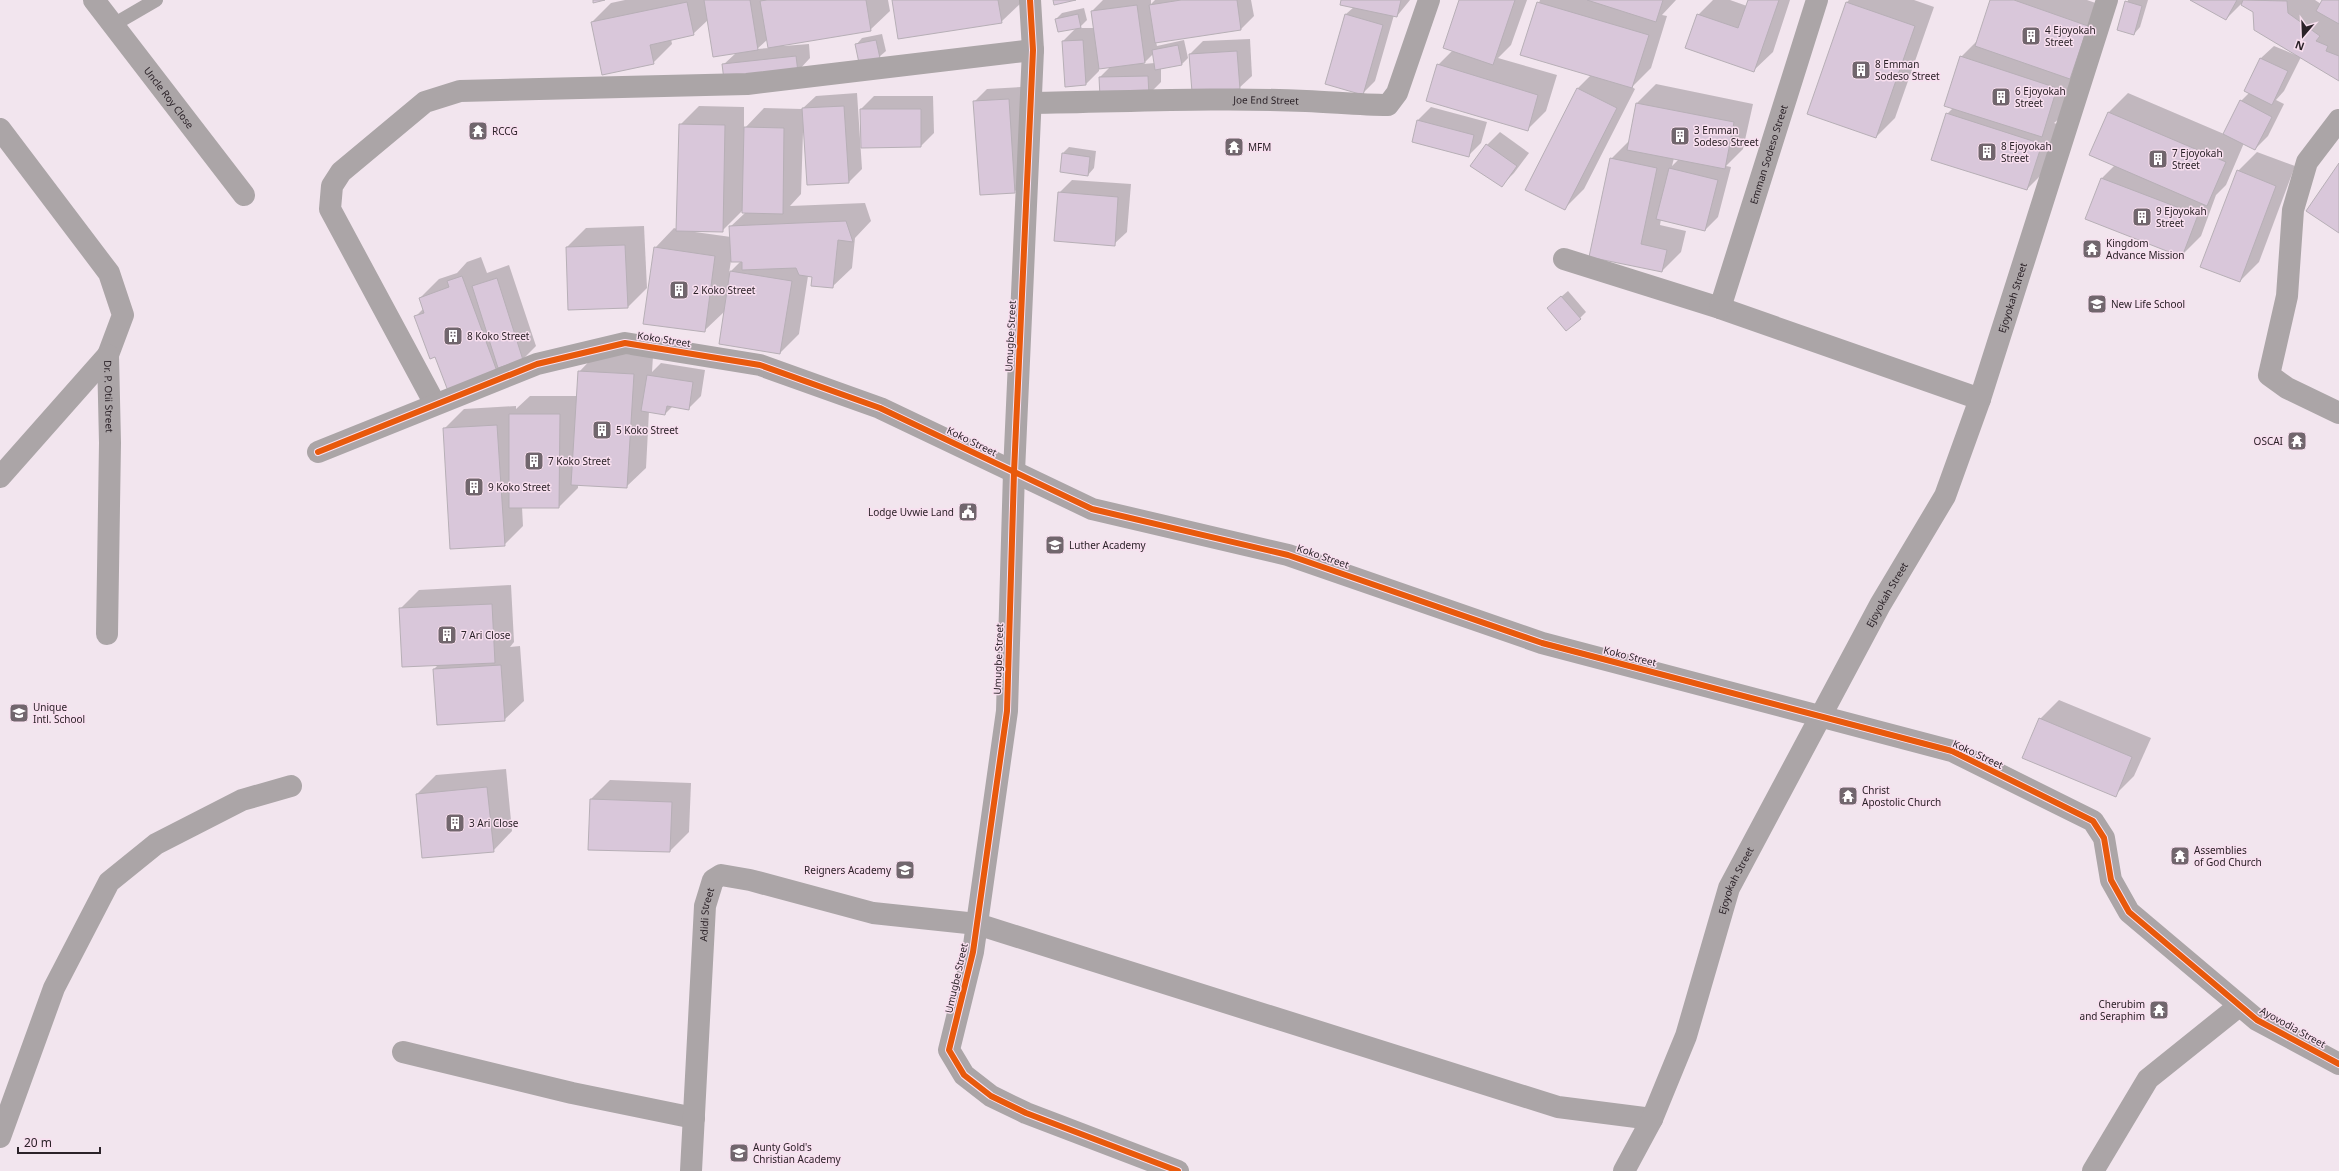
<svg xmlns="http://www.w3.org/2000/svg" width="2339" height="1171" font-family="'Noto Sans',sans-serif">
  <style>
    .shadow { fill: #0003; fill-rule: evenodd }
    .building { fill: #d9c7da; stroke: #b7afb6 }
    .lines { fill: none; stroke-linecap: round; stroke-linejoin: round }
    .lane { stroke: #aba5a7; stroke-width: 14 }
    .street { stroke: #aba5a7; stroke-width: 22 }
    .cycleway-casing { stroke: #f8dfef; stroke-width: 8 }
    .cycleway { stroke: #e8590c; stroke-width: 6 }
    .labels { text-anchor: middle; stroke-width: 3; stroke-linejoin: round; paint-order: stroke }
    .poi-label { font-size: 10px; fill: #2b2228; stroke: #f8dfef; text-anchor: start }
    .street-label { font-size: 10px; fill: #2b2228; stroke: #f8dfef }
  </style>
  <rect width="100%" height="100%" fill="#f2e5ee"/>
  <g class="shadow">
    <path d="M 625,0 L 888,0 L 890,11 L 870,30 L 783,45 L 784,46 L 809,44 L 810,58 L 798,71 L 723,65 L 736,53 L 708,20 L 693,34 L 671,39 L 672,44 L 653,63 L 592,22 L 611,3 ZM 768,39 L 769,48 L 757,49 Z"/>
    <path d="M 893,0 L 1020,0 L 1021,3 L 1001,22 Z"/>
    <path d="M 1103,0 L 1151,0 L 1151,4 L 1155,0 L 1251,0 L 1254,16 L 1241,29 L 1156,42 L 1157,46 L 1184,40 L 1188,58 L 1182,64 L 1161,68 L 1161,82 L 1148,95 L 1100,77 L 1110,67 L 1099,68 L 1099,71 L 1086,84 L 1063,41 L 1077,27 L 1056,19 L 1062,13 L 1084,8 L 1087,20 L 1079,28 L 1094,28 L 1092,11 ZM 1154,53 L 1155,63 L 1143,64 Z"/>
    <path d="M 1342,0 L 1410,0 L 1397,16 L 1394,15 L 1375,81 L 1362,94 L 1326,83 L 1346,14 L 1354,7 Z"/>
    <path d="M 1461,0 L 1527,0 L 1511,45 L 1498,58 L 1557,75 L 1546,111 L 1527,130 L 1438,65 L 1453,50 Z"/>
    <path d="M 1540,0 L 1676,0 L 1662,15 L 1667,16 L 1651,68 L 1632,87 L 1635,89 L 1584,189 L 1565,208 L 1527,189 L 1578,88 L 1591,75 L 1521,54 Z"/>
    <path d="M 1713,0 L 1730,0 L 1747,6 L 1749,0 L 1790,0 L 1773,52 L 1753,71 L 1698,15 Z"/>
    <path d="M 1849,0 L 1914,0 L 1934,7 L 1895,118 L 1876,137 L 1847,2 Z"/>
    <path d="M 1991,0 L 2087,0 L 2107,7 L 2061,117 L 2054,123 L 2060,125 L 2046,170 L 2027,189 L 1947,114 L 1953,108 L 1961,57 L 1978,40 Z"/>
    <path d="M 2128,0 L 2148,0 L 2140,27 L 2134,34 L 2119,29 Z"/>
    <path d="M 2192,0 L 2315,0 L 2321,4 L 2323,0 L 2339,0 L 2339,80 L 2301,57 L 2284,91 L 2276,100 L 2284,104 L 2268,136 L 2255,149 L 2244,143 L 2226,185 L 2216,195 L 2201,236 L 2182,255 L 2086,219 L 2102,178 L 2115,165 L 2091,155 L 2109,112 L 2128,93 L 2224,134 L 2241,101 L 2249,93 L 2245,91 L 2261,58 L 2274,46 L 2298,56 L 2254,11 L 2241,4 L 2226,19 Z"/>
    <path d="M 882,34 L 886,51 L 879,57 L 856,45 L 862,38 Z"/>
    <path d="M 1250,39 L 1252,76 L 1239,88 L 1190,54 L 1203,41 Z"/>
    <path d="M 1656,84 L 1753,104 L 1743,149 L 1726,166 L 1731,167 L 1718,217 L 1705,230 L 1661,219 L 1660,225 L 1686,231 L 1681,252 L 1662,271 L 1591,256 L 1611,159 L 1630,140 L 1637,103 ZM 1674,158 L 1679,159 L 1672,166 Z"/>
    <path d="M 1021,87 L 1027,180 L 1014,192 L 974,102 L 987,89 Z"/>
    <path d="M 857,93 L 862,169 L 849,182 L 803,132 L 801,194 L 790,206 L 865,203 L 871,221 L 855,238 L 852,268 L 832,287 L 813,276 L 808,276 L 799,334 L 780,353 L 725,311 L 704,331 L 655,248 L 674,228 L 677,229 L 680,125 L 699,106 L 744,107 L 744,129 L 764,108 L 802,109 L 816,96 ZM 743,210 L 745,213 L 730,227 L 731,237 L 695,232 L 722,231 ZM 731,261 L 741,261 L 729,273 Z"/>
    <path d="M 874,96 L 933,96 L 934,133 L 921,146 L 861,109 Z"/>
    <path d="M 1431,107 L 1487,122 L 1481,143 L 1468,156 L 1413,141 L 1418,120 Z"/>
    <path d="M 1500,132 L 1529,153 L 1514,173 L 1501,186 L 1487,145 Z"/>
    <path d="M 1069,147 L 1096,151 L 1094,168 L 1088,175 L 1063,153 Z"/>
    <path d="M 2257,152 L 2295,166 L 2259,262 L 2240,281 L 2238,171 Z"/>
    <path d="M 1072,180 L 1131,184 L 1127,232 L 1114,244 L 1059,193 Z"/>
    <path d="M 644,226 L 647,288 L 628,307 L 567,247 L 586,228 Z"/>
    <path d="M 481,257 L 487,273 L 509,265 L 536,346 L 523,359 L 497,373 L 436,355 L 416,316 L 423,309 L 420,298 L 439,279 L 457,273 L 467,262 Z"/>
    <path d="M 1568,291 L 1586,312 L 1580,318 L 1548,308 Z"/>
    <path d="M 598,352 L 653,356 L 652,372 L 661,363 L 705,370 L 701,396 L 688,409 L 673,406 L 665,414 L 649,411 L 646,468 L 626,487 L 578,484 L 578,488 L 559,507 L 522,507 L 523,526 L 504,545 L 444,429 L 464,409 L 516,406 L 516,409 L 530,396 L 578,396 L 579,372 Z"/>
    <path d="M 511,585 L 514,642 L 510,647 L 520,646 L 524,701 L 504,720 L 434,669 L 439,664 L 400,609 L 419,590 Z"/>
    <path d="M 2059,700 L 2151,738 L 2134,776 L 2115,795 L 2040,719 Z"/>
    <path d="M 506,769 L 512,831 L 493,851 L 417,794 L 436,775 Z"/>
    <path d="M 610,780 L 691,783 L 689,832 L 670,851 L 589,849 L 591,799 Z"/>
  </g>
  <g class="building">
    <path d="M 593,0 L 605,0 L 593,3 Z"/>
    <path d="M 704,0 L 750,0 L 758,50 L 713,57 Z"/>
    <path d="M 767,0 L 866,0 L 871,31 L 768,48 L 760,1 Z"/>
    <path d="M 892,0 L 998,0 L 1002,23 L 898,39 Z"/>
    <path d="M 1053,0 L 1076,0 L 1054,5 Z"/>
    <path d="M 1181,0 L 1237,0 L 1241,30 L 1155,43 L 1149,5 Z"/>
    <path d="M 1341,0 L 1401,0 L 1397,17 L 1340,5 Z"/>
    <path d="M 1459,0 L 1515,0 L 1493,65 L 1443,48 Z"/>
    <path d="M 1587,0 L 1663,0 L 1656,22 Z"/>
    <path d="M 1748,0 L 1779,0 L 1754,72 L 1685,48 L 1697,14 L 1738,28 Z"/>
    <path d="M 1990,0 L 2014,0 L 2088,26 L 2070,79 L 1975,46 Z"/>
    <path d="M 2190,0 L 2237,0 L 2226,20 Z"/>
    <path d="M 2243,0 L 2287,1 L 2288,13 L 2320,36 L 2316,41 L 2328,46 L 2326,51 L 2339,56 L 2339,81 L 2254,30 L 2253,12 L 2241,5 Z"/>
    <path d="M 2322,0 L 2339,0 L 2339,24 L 2316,11 Z"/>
    <path d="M 2125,1 L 2142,6 L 2134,35 L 2117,30 Z"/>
    <path d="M 687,2 L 694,35 L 650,45 L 654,64 L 602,75 L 591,22 Z"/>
    <path d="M 1537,2 L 1649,35 L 1632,88 L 1520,55 Z"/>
    <path d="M 1846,2 L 1915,26 L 1876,138 L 1807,114 Z"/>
    <path d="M 1137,5 L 1145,63 L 1099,69 L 1091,11 Z"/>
    <path d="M 1078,14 L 1081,28 L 1058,32 L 1055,19 Z"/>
    <path d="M 1345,14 L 1383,25 L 1363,95 L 1325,84 Z"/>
    <path d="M 876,40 L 880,58 L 859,63 L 855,44 Z"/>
    <path d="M 1083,40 L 1086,85 L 1065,87 L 1062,41 Z"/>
    <path d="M 1178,45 L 1182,65 L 1155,70 L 1152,50 Z"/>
    <path d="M 1237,51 L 1240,89 L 1192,92 L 1189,54 Z"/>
    <path d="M 796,56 L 798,72 L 724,80 L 722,64 Z"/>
    <path d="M 1960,56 L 2057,88 L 2042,137 L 1944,106 Z"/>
    <path d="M 2260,58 L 2288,71 L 2272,105 L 2244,91 Z"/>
    <path d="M 1437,64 L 1538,95 L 1528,131 L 1426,101 Z"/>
    <path d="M 1148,76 L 1149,96 L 1100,97 L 1099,77 Z"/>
    <path d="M 1577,88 L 1617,108 L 1565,210 L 1525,190 Z"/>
    <path d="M 1009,99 L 1015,193 L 980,195 L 973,101 Z"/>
    <path d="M 2240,100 L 2272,117 L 2255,150 L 2223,134 Z"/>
    <path d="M 1636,103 L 1734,122 L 1725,169 L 1627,150 Z"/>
    <path d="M 844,106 L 849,183 L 807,185 L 802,108 Z"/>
    <path d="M 860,109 L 921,109 L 921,147 L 861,148 Z"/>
    <path d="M 2108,112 L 2226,162 L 2207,206 L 2089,155 Z"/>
    <path d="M 1946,113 L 2042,144 L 2027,190 L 1931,160 Z"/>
    <path d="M 1417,120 L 1474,135 L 1469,157 L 1412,142 Z"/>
    <path d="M 679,124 L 725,125 L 723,232 L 676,231 Z"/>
    <path d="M 744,127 L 784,128 L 783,214 L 742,213 Z"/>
    <path d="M 1486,144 L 1517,166 L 1502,187 L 1470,166 Z"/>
    <path d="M 1062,153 L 1090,157 L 1088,176 L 1060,172 Z"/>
    <path d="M 1610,158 L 1657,168 L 1641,244 L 1667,250 L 1662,272 L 1589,257 Z"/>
    <path d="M 2339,163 L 2339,233 L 2306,211 Z"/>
    <path d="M 1669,168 L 1718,180 L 1705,231 L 1656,219 Z"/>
    <path d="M 2237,170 L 2276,186 L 2240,282 L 2200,267 Z"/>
    <path d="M 2101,178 L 2198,215 L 2182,257 L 2085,219 Z"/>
    <path d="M 1058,192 L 1118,197 L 1115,246 L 1054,241 Z"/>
    <path d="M 846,221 L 853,242 L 838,240 L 833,288 L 811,286 L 812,277 L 799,275 L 796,268 L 742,270 L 742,262 L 731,262 L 729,226 Z"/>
    <path d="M 625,245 L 628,308 L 568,310 L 566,247 Z"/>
    <path d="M 654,247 L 715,256 L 705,332 L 643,324 Z"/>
    <path d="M 730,271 L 792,281 L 780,354 L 719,344 Z"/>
    <path d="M 462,276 L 498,374 L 448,391 L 435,357 L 430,359 L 414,316 L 424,313 L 419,298 L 449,287 L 447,281 Z"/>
    <path d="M 497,278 L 523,360 L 498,368 L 472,286 Z"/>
    <path d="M 1561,296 L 1581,319 L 1566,331 L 1547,308 Z"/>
    <path d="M 578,371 L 634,374 L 627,488 L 571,485 Z"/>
    <path d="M 647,375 L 693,382 L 689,410 L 667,406 L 665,415 L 641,411 Z"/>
    <path d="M 509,414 L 560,414 L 559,508 L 509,508 Z"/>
    <path d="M 497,425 L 505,546 L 450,549 L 443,428 Z"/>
    <path d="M 492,604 L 495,663 L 402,667 L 399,608 Z"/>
    <path d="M 501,665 L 505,721 L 437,725 L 433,669 Z"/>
    <path d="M 2039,718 L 2132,757 L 2116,797 L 2022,758 Z"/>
    <path d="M 487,787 L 494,852 L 422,858 L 416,794 Z"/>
    <path d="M 590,799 L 672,802 L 670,852 L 588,850 Z"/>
  </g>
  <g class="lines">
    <path class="lane" d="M 113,25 L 156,0"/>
    <g class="street">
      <path id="s1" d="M 94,0 L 244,195"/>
      <path d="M 1030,0 L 1033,50 L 1014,472 L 1007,711 L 973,952 L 949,1050 L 964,1075 L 991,1096 L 1026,1113 L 1178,1171"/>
      <path id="s2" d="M 1031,103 C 1122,102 1214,97 1306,101 C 1333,102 1360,105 1388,105 L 1397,93 L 1429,0"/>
      <path d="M 2339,120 L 2307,162 L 2293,210 L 2287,296 L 2269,375 L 2287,388 L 2339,413"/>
      <path id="s3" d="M 0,129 L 109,273 L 123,315 L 108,355 L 110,443 L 107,634"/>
      <path d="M 1564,259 L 1720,308 L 1980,399"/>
      <path id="s4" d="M 1720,308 L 1817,0"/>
      <path d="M 435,404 L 330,209 L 332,186 L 341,172 L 425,102 L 460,91 L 747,84 L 1033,50"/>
      <path d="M 318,452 L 537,364 L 625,343 L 760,365 L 880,408 L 1092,509 L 1288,555 L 1542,643 L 1952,751 L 2093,821 L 2104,838 L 2111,880 L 2129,912 L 2257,1020 L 2339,1064"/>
      <path d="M 0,477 L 108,355"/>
      <path d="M 403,1052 L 572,1093 L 694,1118"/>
      <path d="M 0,1137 L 54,988 L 109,882 L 156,844 L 242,800 L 291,786"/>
      <path id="s5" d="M 691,1171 L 705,906 L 713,880 L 721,875 L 750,880 L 873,913 L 977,924 L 1558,1107 L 1652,1119"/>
      <path id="s6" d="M 1624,1171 L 1652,1119 L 1686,1036 L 1729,888 L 1880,605 L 1945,496 L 1980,399 L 2107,0"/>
      <path d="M 2093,1171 L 2148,1079 L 2239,1006"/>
    </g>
    <defs>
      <g id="cycleway">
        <path d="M 1030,0 L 1033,50 L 1014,472 L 1007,711 L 973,952 L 949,1050 L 964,1075 L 991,1096 L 1026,1113 L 1178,1171"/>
        <path d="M 318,452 L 537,364 L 625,343 L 760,365 L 880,408 L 1092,509 L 1288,555 L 1542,643 L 1952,751 L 2093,821 L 2104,838 L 2111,880 L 2129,912 L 2257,1020 L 2339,1064"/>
      </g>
    </defs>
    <use href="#cycleway" class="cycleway-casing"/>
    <use href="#cycleway" class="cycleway"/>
  </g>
  <defs>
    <symbol id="building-square" viewBox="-11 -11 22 22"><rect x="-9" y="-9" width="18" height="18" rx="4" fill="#71666d" stroke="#f8dfef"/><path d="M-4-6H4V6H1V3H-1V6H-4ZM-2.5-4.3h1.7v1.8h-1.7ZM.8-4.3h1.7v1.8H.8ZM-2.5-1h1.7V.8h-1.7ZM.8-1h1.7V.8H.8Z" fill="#fff"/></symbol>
    <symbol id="temple-square" viewBox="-11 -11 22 22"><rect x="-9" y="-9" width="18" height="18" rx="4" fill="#71666d" stroke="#f8dfef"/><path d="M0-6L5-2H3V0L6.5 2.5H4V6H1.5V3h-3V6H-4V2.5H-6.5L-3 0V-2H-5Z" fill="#fff"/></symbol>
    <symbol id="school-square" viewBox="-11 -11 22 22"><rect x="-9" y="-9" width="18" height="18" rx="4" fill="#71666d" stroke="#f8dfef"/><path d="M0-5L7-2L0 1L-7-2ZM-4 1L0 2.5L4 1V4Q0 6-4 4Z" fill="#fff"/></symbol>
    <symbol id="civic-square" viewBox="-11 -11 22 22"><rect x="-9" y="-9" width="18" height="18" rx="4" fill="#71666d" stroke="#f8dfef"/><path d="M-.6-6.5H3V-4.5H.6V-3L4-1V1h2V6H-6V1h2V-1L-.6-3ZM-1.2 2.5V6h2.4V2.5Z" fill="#fff"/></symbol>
  </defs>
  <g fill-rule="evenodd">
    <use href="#building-square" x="2020" y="25" width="22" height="22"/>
    <use href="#building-square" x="1850" y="59" width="22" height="22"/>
    <use href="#building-square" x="1990" y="86" width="22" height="22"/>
    <use href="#temple-square" x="467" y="120" width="22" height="22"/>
    <use href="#building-square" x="1669" y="125" width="22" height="22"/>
    <use href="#temple-square" x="1223" y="136" width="22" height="22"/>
    <use href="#building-square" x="1976" y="141" width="22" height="22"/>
    <use href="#building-square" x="2147" y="148" width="22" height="22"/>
    <use href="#building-square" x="2131" y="206" width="22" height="22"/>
    <use href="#temple-square" x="2081" y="238" width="22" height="22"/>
    <use href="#building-square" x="668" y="279" width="22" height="22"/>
    <use href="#school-square" x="2086" y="293" width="22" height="22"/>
    <use href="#building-square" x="442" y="325" width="22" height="22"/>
    <use href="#building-square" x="591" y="419" width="22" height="22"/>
    <use href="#temple-square" x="2286" y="430" width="22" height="22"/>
    <use href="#building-square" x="523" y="450" width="22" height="22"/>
    <use href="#building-square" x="463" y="476" width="22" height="22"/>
    <use href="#civic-square" x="957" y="501" width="22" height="22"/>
    <use href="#school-square" x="1044" y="534" width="22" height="22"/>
    <use href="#building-square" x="436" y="624" width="22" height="22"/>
    <use href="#school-square" x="8" y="702" width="22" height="22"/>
    <use href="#temple-square" x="1837" y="785" width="22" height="22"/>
    <use href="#building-square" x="444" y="812" width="22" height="22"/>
    <use href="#temple-square" x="2169" y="845" width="22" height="22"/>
    <use href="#school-square" x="894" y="859" width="22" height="22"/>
    <use href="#temple-square" x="2148" y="999" width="22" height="22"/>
    <use href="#school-square" x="728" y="1142" width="22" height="22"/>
  </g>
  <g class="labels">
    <g class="poi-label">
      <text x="2045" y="34">4 Ejoyokah<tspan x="2045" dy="12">Street</tspan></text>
      <text x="1875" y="68">8 Emman<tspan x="1875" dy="12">Sodeso Street</tspan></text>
      <text x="2015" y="95">6 Ejoyokah<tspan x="2015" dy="12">Street</tspan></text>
      <text x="1694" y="134">3 Emman<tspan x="1694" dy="12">Sodeso Street</tspan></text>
      <text x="492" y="135">RCCG</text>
      <text x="2001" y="150">8 Ejoyokah<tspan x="2001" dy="12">Street</tspan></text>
      <text x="1248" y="151">MFM</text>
      <text x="2172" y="157">7 Ejoyokah<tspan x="2172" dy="12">Street</tspan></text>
      <text x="2156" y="215">9 Ejoyokah<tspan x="2156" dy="12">Street</tspan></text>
      <text x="2106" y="247">Kingdom<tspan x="2106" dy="12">Advance Mission</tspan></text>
      <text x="693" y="294">2 Koko Street</text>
      <text x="2111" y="308">New Life School</text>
      <text x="467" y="340">8 Koko Street</text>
      <text x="616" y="434">5 Koko Street</text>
      <text x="2283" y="445" text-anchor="end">OSCAI</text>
      <text x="548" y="465">7 Koko Street</text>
      <text x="488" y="491">9 Koko Street</text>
      <text x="954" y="516" text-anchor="end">Lodge Uvwie Land</text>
      <text x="1069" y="549">Luther Academy</text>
      <text x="461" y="639">7 Ari Close</text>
      <text x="33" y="711">Unique<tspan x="33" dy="12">Intl. School</tspan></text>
      <text x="1862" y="794">Christ<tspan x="1862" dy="12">Apostolic Church</tspan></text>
      <text x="469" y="827">3 Ari Close</text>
      <text x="2194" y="854">Assemblies<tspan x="2194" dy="12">of God Church</tspan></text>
      <text x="891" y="874" text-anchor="end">Reigners Academy</text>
      <text x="2145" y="1008" text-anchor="end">Cherubim<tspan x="2145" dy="12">and Seraphim</tspan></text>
      <text x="753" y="1151">Aunty Gold's<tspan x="753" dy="12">Christian Academy</tspan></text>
    </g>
    <g class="street-label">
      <text dy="4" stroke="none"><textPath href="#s1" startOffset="123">Uncle Roy Close</textPath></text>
      <text dy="4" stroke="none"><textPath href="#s2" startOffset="235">Joe End Street</textPath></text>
      <text dy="4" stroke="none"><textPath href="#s4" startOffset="161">Emman Sodeso Street</textPath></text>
      <text dy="4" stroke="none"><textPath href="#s6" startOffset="960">Ejoyokah Street</textPath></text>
      <text transform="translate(1010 336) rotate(-87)" y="4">Umugbe Street</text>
      <text transform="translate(664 339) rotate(9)" y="4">Koko Street</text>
      <text dy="4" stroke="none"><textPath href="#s3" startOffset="309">Dr. P. Otii Street</textPath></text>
      <text transform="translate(972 441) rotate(26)" y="4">Koko Street</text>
      <text transform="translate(1323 556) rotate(19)" y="4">Koko Street</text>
      <text dy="4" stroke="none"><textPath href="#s6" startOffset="636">Ejoyokah Street</textPath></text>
      <text transform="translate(1630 656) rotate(14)" y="4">Koko Street</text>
      <text transform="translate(998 659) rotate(-88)" y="4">Umugbe Street</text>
      <text transform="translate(1978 754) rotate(25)" y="4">Koko Street</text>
      <text dy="4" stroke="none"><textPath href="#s6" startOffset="312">Ejoyokah Street</textPath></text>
      <text dy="4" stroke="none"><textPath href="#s5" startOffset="257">Adidi Street</textPath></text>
      <text transform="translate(956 978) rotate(-77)" y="4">Umugbe Street</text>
      <text transform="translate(2293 1027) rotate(29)" y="4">Ayovodia Street</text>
    </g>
  </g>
  <g transform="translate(2303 36) rotate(199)" stroke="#f8dfef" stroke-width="3" paint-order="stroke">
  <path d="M0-3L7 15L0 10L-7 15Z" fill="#2b2228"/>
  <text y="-6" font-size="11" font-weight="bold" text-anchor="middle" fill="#2b2228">N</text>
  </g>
  <path d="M18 1147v6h82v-6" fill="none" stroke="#2b2228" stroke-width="2"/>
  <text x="24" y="1147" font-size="12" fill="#2b2228" stroke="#f8dfef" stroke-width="3" paint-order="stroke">20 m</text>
</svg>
